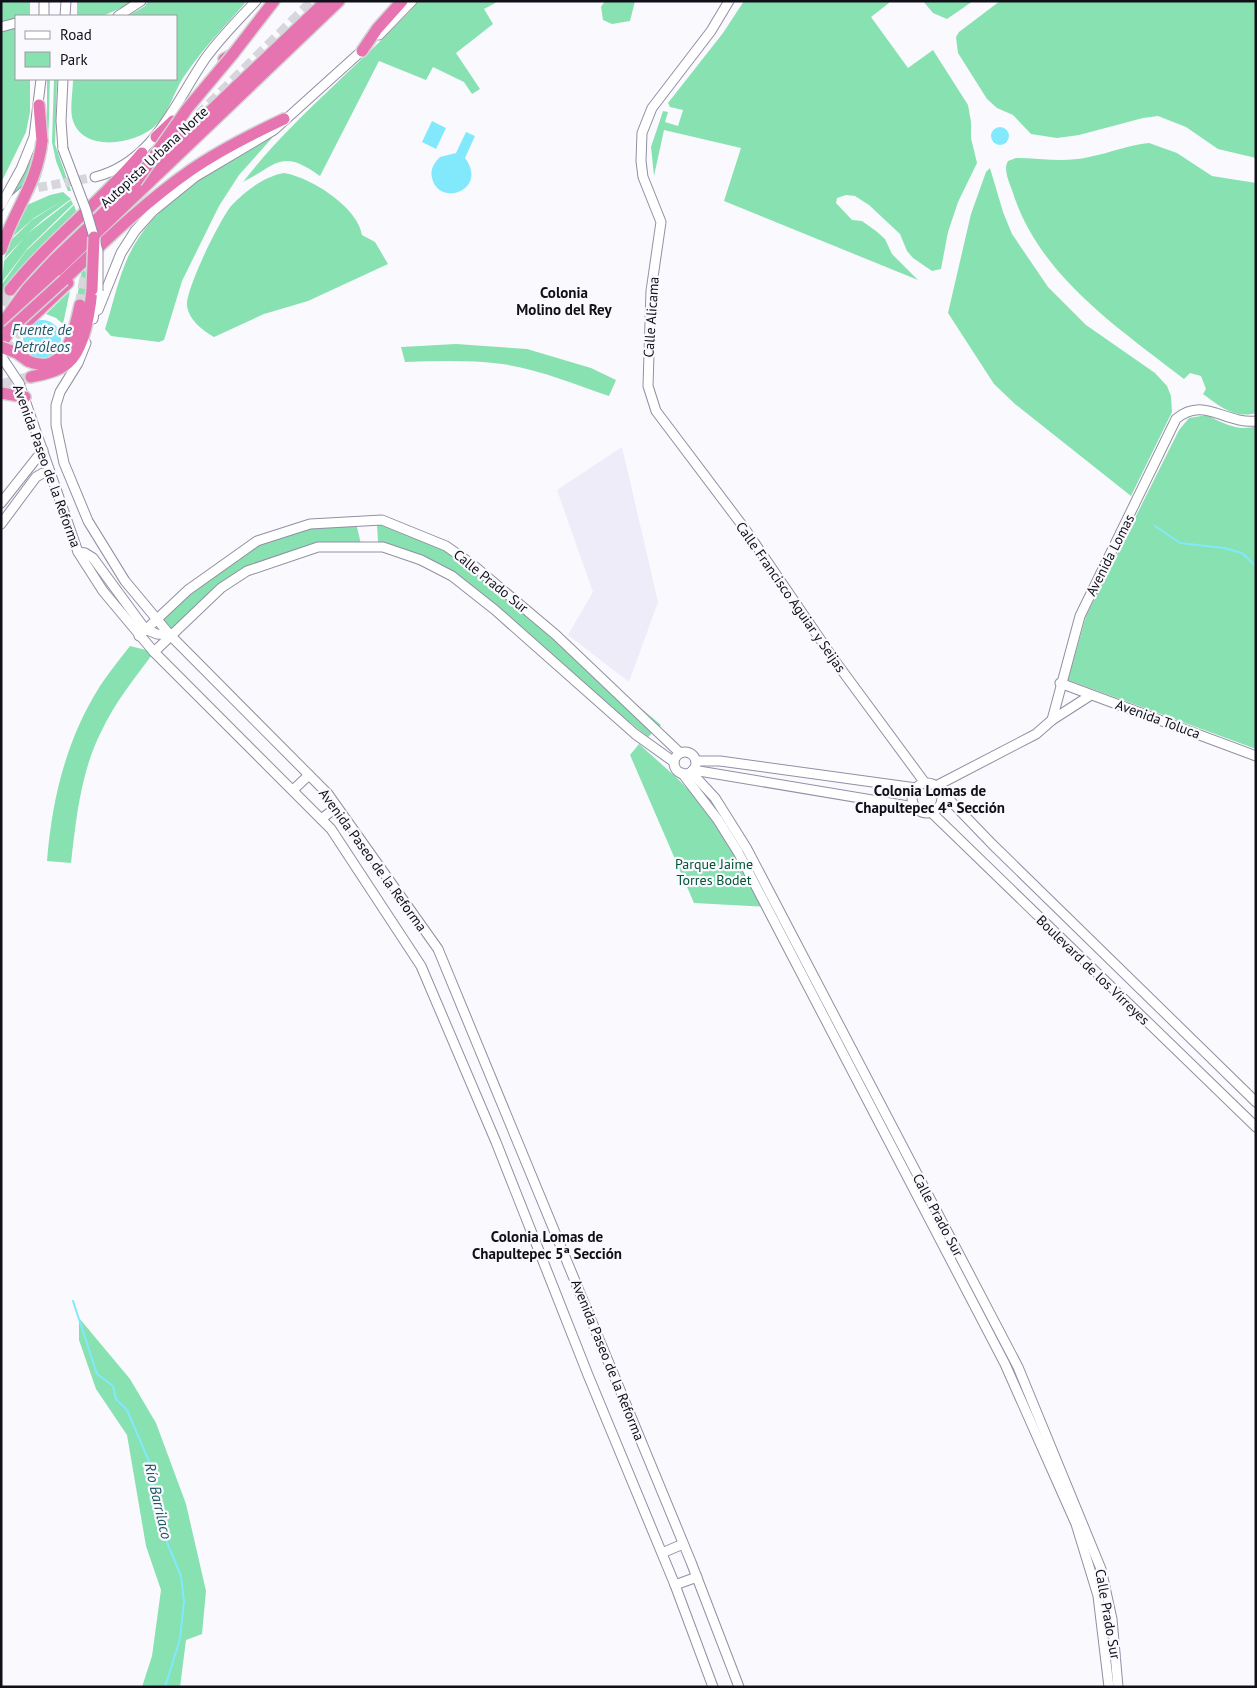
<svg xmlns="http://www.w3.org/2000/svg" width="1257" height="1688" font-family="'PT Sans',sans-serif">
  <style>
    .built { fill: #eeecf8 }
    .green { fill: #87e1b1 }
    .water { fill: #82e9fd }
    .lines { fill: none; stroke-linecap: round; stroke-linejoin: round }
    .stream { stroke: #82e9fd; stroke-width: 2 }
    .secondary-tunnel { stroke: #d7d6dc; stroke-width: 9; stroke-dasharray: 9 4.5; stroke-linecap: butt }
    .highway-tunnel { stroke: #d7d6dc; stroke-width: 11; stroke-dasharray: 11 5.5; stroke-linecap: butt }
    .secondary-casing { stroke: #928fa4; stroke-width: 11 }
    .highway-casing { stroke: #d4d4d5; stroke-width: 14 }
    .secondary { stroke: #fff; stroke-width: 9 }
    .highway { stroke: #e574b0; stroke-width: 11 }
    .secondary-bridge-casing { stroke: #928fa4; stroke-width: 11; stroke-linecap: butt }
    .highway-bridge-casing { stroke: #d4d4d5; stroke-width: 14; stroke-linecap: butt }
    .secondary-bridge { stroke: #fff; stroke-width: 9 }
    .highway-bridge { stroke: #e574b0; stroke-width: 11 }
    .labels { text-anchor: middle; stroke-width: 4.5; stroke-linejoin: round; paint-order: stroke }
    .street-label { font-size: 14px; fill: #111018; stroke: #faf9fe }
    .park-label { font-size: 14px; fill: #005635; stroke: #faf9fe }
    .neighbourhood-label { font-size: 15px; font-weight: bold; fill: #111018; stroke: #faf9fe }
    .water-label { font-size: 15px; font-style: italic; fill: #1d5863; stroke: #faf9fe }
  </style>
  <rect width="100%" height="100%" fill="#faf9fe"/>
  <path class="built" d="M 622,447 L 658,602 L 629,682 L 568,635 L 593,592 L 557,490 Z"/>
  <g class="green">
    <path d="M 1,1 L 30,1 L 30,16 L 16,16 L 16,79 L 30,79 L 30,112 L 26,132 L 1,183 Z"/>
    <path d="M 77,1 L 137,1 L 105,15 L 77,16 Z"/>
    <path d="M 148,1 L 247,1 C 225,26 201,50 183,78 C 174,92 168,114 156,125 C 136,145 80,154 72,117 C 70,106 73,90 73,79 L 176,79 L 176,16 L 128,16 L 145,6 Z"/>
    <path d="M 419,1 L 499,1 L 484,9 L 493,24 L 456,53 L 480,89 L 472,94 L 464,82 L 433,67 L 426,80 L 379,61 L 320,176 C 281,148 277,165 243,182 C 294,116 362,64 419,1 Z"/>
    <path d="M 605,1 L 635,1 L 630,21 L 612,24 L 603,20 L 601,7 Z"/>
    <path d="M 744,1 L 888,1 L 889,3 L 871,17 L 908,68 L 933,50 L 968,105 L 971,122 L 971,138 L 977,163 L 958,202 L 948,232 L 941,269 L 932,271 L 913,258 L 907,251 L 900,234 L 869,205 L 855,196 L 846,195 L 837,198 L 836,203 L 852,220 L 862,221 L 876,231 L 885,239 L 892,254 L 918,280 L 724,201 L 741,148 L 664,130 L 654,176 L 651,147 L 663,111 L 668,112 L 665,122 L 678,126 L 683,110 L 670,107 L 668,103 L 723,33 Z"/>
    <path d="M 923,1 L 973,1 L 947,19 L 933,13 Z"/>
    <path d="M 1000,1 L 1256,1 L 1256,158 L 1218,149 L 1186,127 L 1158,116 L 1143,118 L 1079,135 L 1057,138 L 1031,134 L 1013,115 L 997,108 L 987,99 L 958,53 L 956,37 L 959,32 Z"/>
    <path d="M 47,79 L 50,79 C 48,115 53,175 26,203 L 47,141 Z"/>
    <path d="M 54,79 L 57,79 L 55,144 L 71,191 L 68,191 L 56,161 L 52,142 Z"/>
    <path d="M 271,137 L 272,138 L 239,175 L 219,206 L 182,281 L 164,340 L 159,342 L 111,336 L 105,329 L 106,326 C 113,304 118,279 128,257 C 156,197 218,170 271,137 Z"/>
    <path d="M 1149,143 L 1177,153 L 1212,176 L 1256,183 L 1256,413 C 1234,419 1221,407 1203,394 L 1206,389 L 1201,376 L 1190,373 L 1184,379 C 1117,327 1038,275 1012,190 C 1009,182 1003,169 1008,161 L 1016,158 C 1041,158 1064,163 1089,157 C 1110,153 1128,145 1149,143 Z"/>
    <path d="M 35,153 L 30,180 L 11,197 L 10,197 Z"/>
    <path d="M 990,168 L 1003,212 L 1012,234 L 1048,287 L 1086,325 L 1155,373 L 1167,386 L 1171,396 L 1172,412 L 1131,496 L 1015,404 L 994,384 L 948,313 L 971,214 L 986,172 Z"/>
    <path d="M 284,173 C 310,177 358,207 362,235 L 375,242 L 388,264 L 308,301 L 264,314 L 214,337 C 202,330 189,320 187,306 C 185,290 221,217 232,205 C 245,191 265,176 284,173 Z"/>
    <path d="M 63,192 L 71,199 L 44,219 L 27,234 L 71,200 L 73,204 L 28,248 L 2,282 L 4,261 L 24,238 L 4,259 L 10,241 L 32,220 L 65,199 L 34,218 L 9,240 L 27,205 L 50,195 Z"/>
    <path d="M 74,205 L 77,214 C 60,228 41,243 29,261 C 19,276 14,292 3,306 L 2,284 L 26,251 Z"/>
    <path d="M 85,253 L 88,272 L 84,305 L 76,303 Z"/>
    <path d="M 70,291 L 63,324 L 56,318 L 46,314 Z"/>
    <path d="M 456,344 L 527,349 L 591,368 L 616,380 L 609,396 C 574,384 538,369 502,364 C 470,360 438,361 405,362 L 401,347 Z"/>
    <path d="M 1207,415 C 1222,423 1239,432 1256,426 L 1256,749 L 1068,680 L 1086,616 L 1179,430 L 1189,418 Z"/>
    <path d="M 356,523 L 361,544 L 314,548 L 249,569 L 170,635 L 156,619 L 259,543 L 306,529 Z"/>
    <path d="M 377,524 L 403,529 L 456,553 L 661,725 L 648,737 L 450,576 L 382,550 L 378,542 Z"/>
    <path d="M 130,646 L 154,652 C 135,678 115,702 101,732 C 81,771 76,819 71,863 L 47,861 C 52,799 66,740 100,686 C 109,672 120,659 130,646 Z"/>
    <path d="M 639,744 L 678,779 L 718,820 L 767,907 L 694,903 L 630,755 Z"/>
    <path d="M 79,1318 L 130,1379 L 156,1423 L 186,1504 L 206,1591 L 202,1634 L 186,1640 L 180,1687 L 142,1687 L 152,1656 L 161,1590 L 146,1546 L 127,1435 L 96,1389 L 79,1340 Z"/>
  </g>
  <g class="water">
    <path d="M 432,121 L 446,128 L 436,149 L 422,142 Z"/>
    <circle cx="1000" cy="136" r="9"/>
    <path d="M 466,132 L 475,136 L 465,158 C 489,190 439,208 432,178 C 430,169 434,163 440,157 L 456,153 Z"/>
    <circle cx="42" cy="339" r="19"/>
  </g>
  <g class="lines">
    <g class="stream">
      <path d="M 1155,526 L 1180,543 L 1224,548 L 1242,553 L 1256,566"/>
      <path d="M 73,1301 L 97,1374 L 113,1386 L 116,1399 L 127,1410 L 148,1459 L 163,1533 L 181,1576 L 184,1601 L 180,1639 L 165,1687"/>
    </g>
    <path class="secondary-tunnel" d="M 25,190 L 95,177"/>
    <g class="highway-tunnel">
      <path d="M 198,116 L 313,1"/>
      <path d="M 1,304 L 10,290"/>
      <path d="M 80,305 L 85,278 L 95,259"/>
      <path d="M 4,349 L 28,321"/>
      <path d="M 1,385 L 31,377"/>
    </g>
    <defs>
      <g id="secondary">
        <path d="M 729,1 L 711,31 L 652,108 L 642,133 L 641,161 L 643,177 L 661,222 L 651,291 L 648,386 L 656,411 L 745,529 L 835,661 L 925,783"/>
        <path d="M 44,16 L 44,1"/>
        <path d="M 65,16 L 66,1"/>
        <path d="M 118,16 L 141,1"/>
        <path d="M 1,27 L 16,23"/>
        <path d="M 379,35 L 412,1"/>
        <path d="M 63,79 L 61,121 L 63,149"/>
        <path d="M 95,177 C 154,162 174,104 205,59 C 220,38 238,20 256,1"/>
        <path d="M 1,205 L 21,169 L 34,137 L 41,79"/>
        <path d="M 1,223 L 15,199 L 25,190"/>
        <path d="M 98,310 L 121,253 L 135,231 L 153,211 L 195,177 L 274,130 L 366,47"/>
        <path d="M 93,319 L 98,291"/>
        <path d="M 86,343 L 78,363 L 60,392 L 56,405 L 56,425 L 64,463 L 88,521 L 125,581 L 170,635 L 328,794 L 438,949 L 691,1562 L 739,1687"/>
        <path d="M 19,383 L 78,552 L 103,591 L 154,652 L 331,829 L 421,966 L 496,1142 L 588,1375 L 675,1585 L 713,1687"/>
        <path d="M 1,503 L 43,450"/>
        <path d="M 1,524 L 36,477 L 43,473 L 50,474"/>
        <path d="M 78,552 L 85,553 L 93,558 L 145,629 L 157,634 L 170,635"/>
        <path d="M 139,636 L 188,590 L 257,541 L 310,524 L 382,520 L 446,546 L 473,565 L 556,635 L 680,753"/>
        <path d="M 154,652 L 221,588 L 247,571 L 318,547 L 383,547 L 421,560 L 452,576 L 495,610 L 635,734 L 674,762"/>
        <path d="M 1060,683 L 1256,756"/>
        <path d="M 1052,720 L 1080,616 L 1176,419 C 1204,396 1224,424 1256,421"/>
        <circle cx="685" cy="763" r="11"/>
        <path d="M 696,761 L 720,761 L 916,788"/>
        <path d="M 693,770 L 914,807"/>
        <path d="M 691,772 L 715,798 L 747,849 L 1018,1367 L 1101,1569 L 1112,1619 L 1118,1687"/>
        <path d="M 682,773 L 718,820 L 738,852 L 1005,1364 L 1056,1479 L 1076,1524 L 1098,1596 L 1109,1687"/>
        <circle cx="927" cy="798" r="15"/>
        <path d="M 936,786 L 1036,734 L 1052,720 L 1091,695"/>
        <path d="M 939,789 L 992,844 L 1256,1102"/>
        <path d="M 293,790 L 309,775"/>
        <path d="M 932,813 L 1256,1127"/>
        <path d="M 321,819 L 337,807"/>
        <path d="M 662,1553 L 683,1544"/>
        <path d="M 675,1585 L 697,1577"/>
      </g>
      <g id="highway">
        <path d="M 362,51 L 377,29 L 402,1"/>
        <path d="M 224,59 L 233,54 L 274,1"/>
        <path d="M 39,105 L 42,141"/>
        <path d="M 156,137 L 173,121"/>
        <path d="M 64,280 C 105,241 145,202 191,170 C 220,150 252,134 284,119"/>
        <path d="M 10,290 C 50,240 101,202 142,153"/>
        <path d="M 28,321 L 68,283"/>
        <path d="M 1,325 L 27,289 L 54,260 L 326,1"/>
        <path d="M 1,345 L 26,304 L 47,280 L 339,1"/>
        <path d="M 28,361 C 66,377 74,332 80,305"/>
        <path d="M 31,377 C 44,374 57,372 68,363 C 84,350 90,310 92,290"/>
        <path d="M 1,393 L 25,397"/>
      </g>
    </defs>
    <use href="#secondary" class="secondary-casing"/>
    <use href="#highway" class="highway-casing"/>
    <use href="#secondary" class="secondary"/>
    <use href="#highway" class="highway"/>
    <defs>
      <g id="secondary-bridge">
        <path d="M 63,149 L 86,210 L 98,251 L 98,291"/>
        <path d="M 1,356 L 19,383"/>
      </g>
      <g id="highway-bridge">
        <path d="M 136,182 L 187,109 L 233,54"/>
        <path d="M 1,250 C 13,211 37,185 42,141"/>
        <path d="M 92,290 L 94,237"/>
        <path d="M 8,331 L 64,280"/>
        <path d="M 1,347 L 17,353 L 28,361"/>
      </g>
    </defs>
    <use href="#secondary-bridge" class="secondary-bridge-casing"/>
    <use href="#highway-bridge" class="highway-bridge-casing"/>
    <use href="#secondary-bridge" class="secondary-bridge"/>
    <use href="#highway-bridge" class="highway-bridge"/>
  </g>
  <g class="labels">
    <g class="street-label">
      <text transform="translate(154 157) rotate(-43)" y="5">Autopista Urbana Norte</text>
      <text transform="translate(651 317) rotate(-86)" y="5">Calle Alicama</text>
      <text transform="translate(47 466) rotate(70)" y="5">Avenida Paseo de la Reforma</text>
      <text transform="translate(1110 555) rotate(-63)" y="5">Avenida Lomas</text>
      <text transform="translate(491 581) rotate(39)" y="5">Calle Prado Sur</text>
      <text transform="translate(791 597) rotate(55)" y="5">Calle Francisco Aguiar y Seijas</text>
      <text transform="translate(1158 719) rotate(20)" y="5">Avenida Toluca</text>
      <text transform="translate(373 860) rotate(54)" y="5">Avenida Paseo de la Reforma</text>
      <text transform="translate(1093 970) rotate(44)" y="5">Boulevard de los Virreyes</text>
      <text transform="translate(938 1215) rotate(62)" y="5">Calle Prado Sur</text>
      <text transform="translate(608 1360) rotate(68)" y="5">Avenida Paseo de la Reforma</text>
      <text transform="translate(1108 1614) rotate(80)" y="5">Calle Prado Sur</text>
    </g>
    <g class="park-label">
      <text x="714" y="869">Parque Jaime<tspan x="714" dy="16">Torres Bodet</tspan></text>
    </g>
    <g class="neighbourhood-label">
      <text x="564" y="298">Colonia<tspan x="564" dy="17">Molino del Rey</tspan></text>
      <text x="930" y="796">Colonia Lomas de<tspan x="930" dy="17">Chapultepec 4ª Sección</tspan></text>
      <text x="547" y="1242">Colonia Lomas de<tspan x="547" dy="17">Chapultepec 5ª Sección</tspan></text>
    </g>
    <g class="water-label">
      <text x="42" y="335">Fuente de<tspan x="42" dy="17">Petróleos</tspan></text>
      <text transform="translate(158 1501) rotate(77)" y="5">Río Barrilaco</text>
    </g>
  </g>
  <rect width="1257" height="1688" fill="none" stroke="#111018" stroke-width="5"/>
  <rect x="15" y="15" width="162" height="65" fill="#faf9fe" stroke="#9d9ca2"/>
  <rect x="25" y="31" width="25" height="8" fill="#ffffff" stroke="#9d9ca2"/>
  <text x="60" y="40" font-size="15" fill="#111018">Road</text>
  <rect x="25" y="52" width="25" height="15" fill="#87e1b1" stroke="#9d9ca2"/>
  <text x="60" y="65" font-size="15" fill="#111018">Park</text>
</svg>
